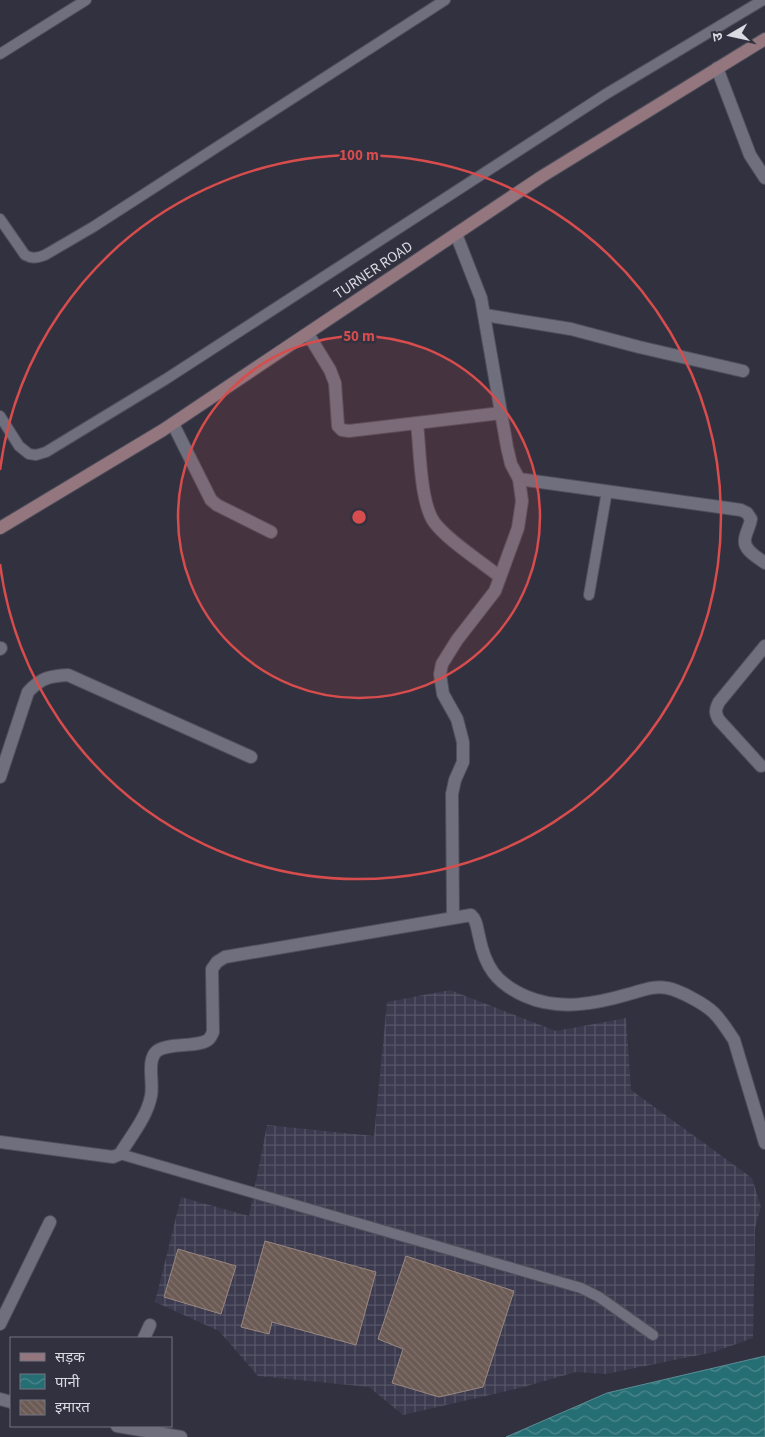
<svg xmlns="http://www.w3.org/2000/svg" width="765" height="1437" font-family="'Source Sans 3','Noto Sans Devanagari',sans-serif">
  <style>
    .industrial { fill: url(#industrial-grid) }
    .water { fill: url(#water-waves); stroke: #5b8e95 }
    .building { fill: url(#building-back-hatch); stroke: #998780 }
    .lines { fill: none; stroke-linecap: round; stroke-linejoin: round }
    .lane-casing { stroke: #504f5b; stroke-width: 12 }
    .street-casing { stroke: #504f5b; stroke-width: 14 }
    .secondary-casing { stroke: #504f5b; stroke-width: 14 }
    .lane { stroke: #6f6f7e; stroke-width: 10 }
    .street { stroke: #6f6f7e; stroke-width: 12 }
    .secondary { stroke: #94777e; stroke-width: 12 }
    .ring { fill: none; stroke: #d74c4d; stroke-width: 2.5 }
    .labels { text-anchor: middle; stroke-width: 5; stroke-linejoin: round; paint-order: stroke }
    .street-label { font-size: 15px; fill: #dadae3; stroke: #32313f }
    .centre { fill: #d74c4d; stroke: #32313f; stroke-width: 2.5 }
    .ring-label { font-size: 15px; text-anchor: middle; font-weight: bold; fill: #d74c4d; stroke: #32313f; stroke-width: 5; stroke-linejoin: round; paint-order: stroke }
  </style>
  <defs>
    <pattern id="industrial-grid" width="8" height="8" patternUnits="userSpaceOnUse" patternTransform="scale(1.25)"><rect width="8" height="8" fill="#3b3a4e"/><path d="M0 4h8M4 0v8" fill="none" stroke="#575667"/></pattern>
    <pattern id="water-waves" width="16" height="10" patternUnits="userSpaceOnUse" patternTransform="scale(1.25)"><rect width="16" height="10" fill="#256e74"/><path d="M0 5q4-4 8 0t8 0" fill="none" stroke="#4e898e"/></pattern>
    <pattern id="building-back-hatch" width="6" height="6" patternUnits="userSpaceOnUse" patternTransform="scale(1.25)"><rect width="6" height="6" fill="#6c5b55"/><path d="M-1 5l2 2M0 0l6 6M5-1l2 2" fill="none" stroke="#80726d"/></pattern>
  </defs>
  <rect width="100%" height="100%" fill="#32313f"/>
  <path class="industrial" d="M 450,990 L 556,1031 L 626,1018 L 631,1090 L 752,1178 L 761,1207 L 755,1228 L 753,1338 L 714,1352 L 606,1374 L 576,1372 L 520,1388 L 403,1415 L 369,1387 L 258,1376 L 219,1331 L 155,1302 L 181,1197 L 249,1216 L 267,1125 L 374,1136 L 387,1002 Z"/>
  <path class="water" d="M 765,1356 L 765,1437 L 506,1437 L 607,1393 Z"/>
  <g class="building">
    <path d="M 265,1241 L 376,1272 L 356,1345 L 272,1322 L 269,1334 L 241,1327 Z"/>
    <path d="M 178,1249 L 236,1266 L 221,1314 L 164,1297 Z"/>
    <path d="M 406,1256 L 514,1291 L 483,1387 L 439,1397 L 392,1383 L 403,1349 L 378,1339 Z"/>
  </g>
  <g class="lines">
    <defs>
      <g id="lane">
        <path d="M 0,54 L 86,0"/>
        <path d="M 0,219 L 25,255 C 32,259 37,258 45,255 L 93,227 L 445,0"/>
        <path d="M 0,416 L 19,446 L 29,454 L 36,455 L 46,452 L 166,379 L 606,94 L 763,0"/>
        <path d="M 589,595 L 607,491"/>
        <path d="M 120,1154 L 581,1288 L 599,1297 L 653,1335"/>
      </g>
      <g id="street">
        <path d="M 717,68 L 750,155 L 765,178"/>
        <path d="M 485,315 L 571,329 L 639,347 L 743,371"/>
        <path d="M 308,334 L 330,370 L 335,383 L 338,426 L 342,430 L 349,431 L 501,413"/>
        <path d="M 417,423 C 420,449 420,502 434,522 C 447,540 482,562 500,577"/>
        <path d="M 173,424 L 211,500 L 217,505 L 271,532"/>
        <path d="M 519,479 L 741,510 L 747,513 L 751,519 C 750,526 746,532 745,539 C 743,550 757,557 765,563"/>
        <path d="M 0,649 L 1,648"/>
        <path d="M 761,766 L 719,720 C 715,713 715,710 719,702 L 765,646"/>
        <path d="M 0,777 L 28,692 C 41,678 49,676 68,675 L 251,757"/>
        <path d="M 453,917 L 452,794 L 455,780 L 463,762 L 463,742 L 457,719 L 443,694 L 440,674 L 442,664 L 457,640 L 495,591 L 518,528 L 522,501 L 519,479 L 511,464 L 507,447 L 481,298 L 456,234"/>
        <path d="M 0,1142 L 113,1157 L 120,1154 C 131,1136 147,1117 151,1096 C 154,1083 146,1060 157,1051 C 169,1042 200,1048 209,1039 C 211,1037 212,1034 213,1032 L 212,969 L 217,962 L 225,957 L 471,915 C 477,920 477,929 479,936 C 485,967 496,983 525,996 C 559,1011 595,1004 629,994 C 641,991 654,985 667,988 C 679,990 705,1004 714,1013 C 722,1021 728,1031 734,1040 L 765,1143"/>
        <path d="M 0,1324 L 50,1222"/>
        <path d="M 144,1338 L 150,1325"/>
        <path d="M 0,1399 L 11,1402"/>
        <path d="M 117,1426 L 181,1437"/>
      </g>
      <path id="secondary" d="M 0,528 L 163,430 L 541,177 L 765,39"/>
    </defs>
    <use href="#lane" class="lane-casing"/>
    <use href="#street" class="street-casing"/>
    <use href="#secondary" class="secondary-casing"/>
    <use href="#lane" class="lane"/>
    <use href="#street" class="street"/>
    <use href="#secondary" class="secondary"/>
  </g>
  <circle cx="359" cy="517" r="181" fill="#d74c4d" fill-opacity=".12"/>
  <g class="ring">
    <circle cx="359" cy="517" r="181"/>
    <path d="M0 470A362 362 0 1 1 0 564"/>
  </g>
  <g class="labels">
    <g class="street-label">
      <text transform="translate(373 270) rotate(-34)" y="5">TURNER ROAD</text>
    </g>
  </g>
  <circle cx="359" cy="517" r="8" class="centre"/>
  <g class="ring-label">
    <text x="359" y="160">100 m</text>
    <text x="359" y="341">50 m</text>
  </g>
  <rect x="10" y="1337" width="162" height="90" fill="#32313f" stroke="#757581"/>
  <rect x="20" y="1353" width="25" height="8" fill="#94777e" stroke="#757581"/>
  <text x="55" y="1362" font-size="15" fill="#dadae3">सड़क</text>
  <rect x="20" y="1374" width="25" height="15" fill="url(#water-waves)" stroke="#757581"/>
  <text x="55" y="1387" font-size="15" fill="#dadae3">पानी</text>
  <rect x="20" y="1400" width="25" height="15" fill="url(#building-back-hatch)" stroke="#757581"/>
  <text x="55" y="1412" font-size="15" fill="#dadae3">इमारत</text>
  <g transform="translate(730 35) rotate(261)" stroke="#32313f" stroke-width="4" paint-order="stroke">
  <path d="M0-4L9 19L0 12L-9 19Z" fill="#dadae3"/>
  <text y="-8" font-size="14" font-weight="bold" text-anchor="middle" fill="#dadae3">उ</text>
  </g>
</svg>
